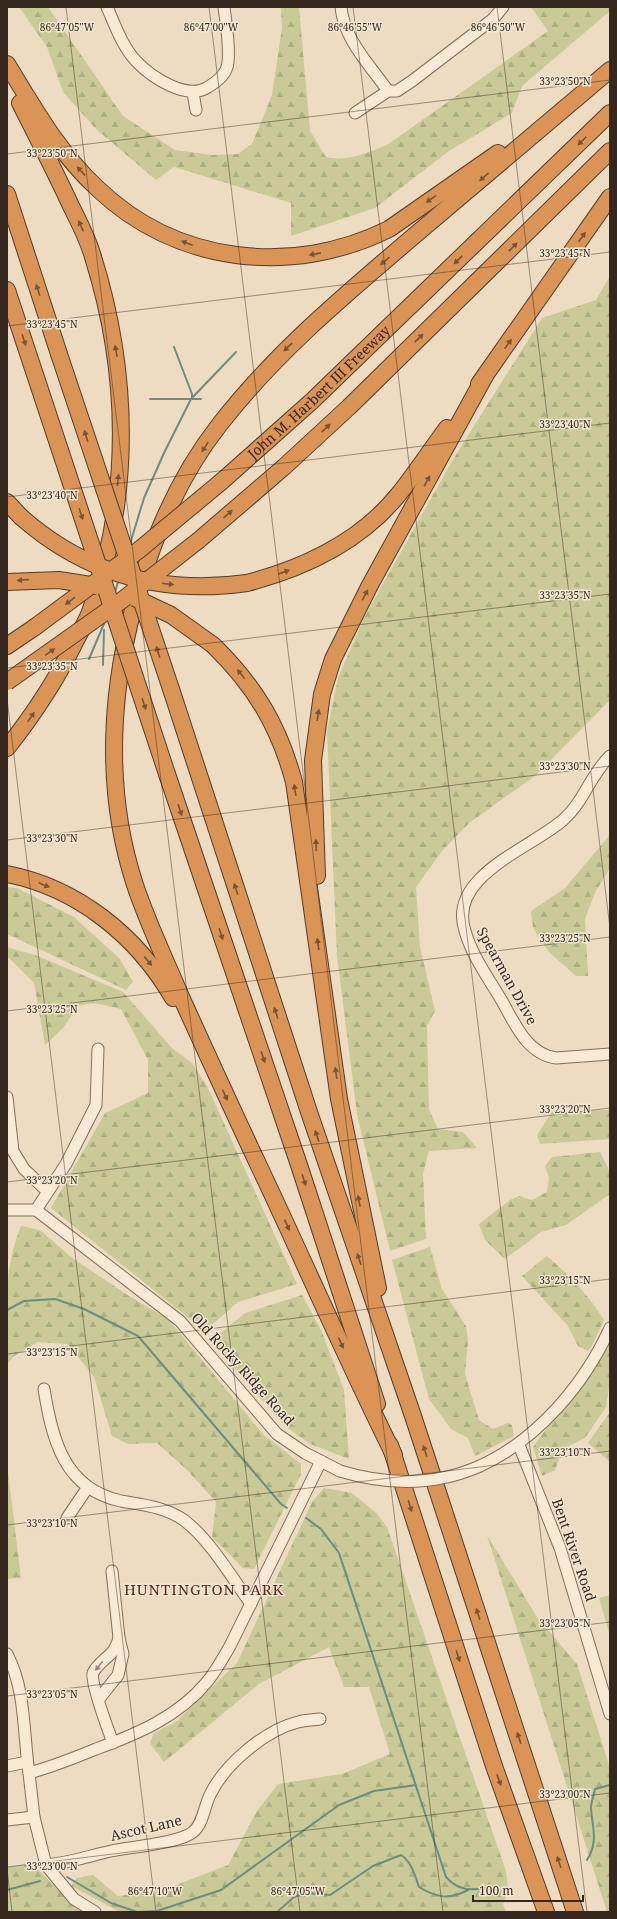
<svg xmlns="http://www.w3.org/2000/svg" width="617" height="1919" font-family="'Noto Serif',serif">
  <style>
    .forest { fill: url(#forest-firs) }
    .pitch { fill: #c9ca97 }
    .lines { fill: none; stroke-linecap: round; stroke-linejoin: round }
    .stream { stroke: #6c8d82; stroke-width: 2 }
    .minor-casing { stroke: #866e5a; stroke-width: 13 }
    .highway-casing { stroke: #543c2e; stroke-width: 18 }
    .minor { stroke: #f8ead5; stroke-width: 11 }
    .highway { stroke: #da9455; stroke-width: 16 }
    .minor-bridge-casing { stroke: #866e5a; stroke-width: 13; stroke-linecap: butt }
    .highway-bridge-casing { stroke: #543c2e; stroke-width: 18; stroke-linecap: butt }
    .minor-bridge { stroke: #f8ead5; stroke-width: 11 }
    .highway-bridge { stroke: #da9455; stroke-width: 16 }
    .oneway { fill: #785334 }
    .oneway2 { fill: #97887a }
    .ticks { fill: none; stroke: #36271e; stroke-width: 1; stroke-opacity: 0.45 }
    .labels { text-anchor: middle; stroke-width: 3; stroke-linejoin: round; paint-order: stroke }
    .street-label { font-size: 14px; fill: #36271e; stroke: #f4e7d2 }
    .neighbourhood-label { font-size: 15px; letter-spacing: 1px; fill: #62271e; stroke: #f4e7d2 }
    .ticks-label { font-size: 10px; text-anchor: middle; fill: #36271e; stroke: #f4e7d2; stroke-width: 3; stroke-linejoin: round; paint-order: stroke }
  </style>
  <defs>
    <pattern id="forest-firs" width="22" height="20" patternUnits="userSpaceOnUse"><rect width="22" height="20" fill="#c9ca97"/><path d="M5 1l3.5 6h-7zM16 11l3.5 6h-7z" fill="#adae82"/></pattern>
  </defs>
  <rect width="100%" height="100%" fill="#eddcc2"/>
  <g class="forest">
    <path d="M 19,7 L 48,7 L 123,116 L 175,150 L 212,155 L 238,154 L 252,144 L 272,95 L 282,28 L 281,7 L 299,7 L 310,131 L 326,157 C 347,162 367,153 387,145 L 548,31 L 531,7 L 610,7 L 610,11 L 522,86 L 512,113 L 449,151 L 375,208 L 291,236 L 291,203 L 174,167 L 156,180 L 96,129 L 63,92 L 47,47 Z"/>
    <path d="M 610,276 L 610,700 L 535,776 L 469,823 L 442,851 L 416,887 L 420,947 L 435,1011 L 427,1026 L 429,1109 L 438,1129 L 463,1132 L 477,1148 L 429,1151 L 423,1174 L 426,1239 L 390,1251 L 357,1114 L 337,956 L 327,731 L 338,678 L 364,618 L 452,461 L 542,318 L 596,300 Z"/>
    <path d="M 610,835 L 610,868 L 596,891 L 585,918 L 588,976 L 576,976 L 549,952 L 533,928 L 531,911 L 564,889 Z"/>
    <path d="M 7,887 L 17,888 L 74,917 L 120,959 L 133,982 L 126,990 L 7,934 Z"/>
    <path d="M 7,947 L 35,955 L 123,992 L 172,1048 L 192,1063 L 207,1086 L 297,1284 L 238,1302 L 205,1331 L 51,1208 L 105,1113 L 148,1093 L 148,1060 L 121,1009 L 94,1003 L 77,1006 L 64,1027 L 45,1045 L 34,983 L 7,956 Z"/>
    <path d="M 610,1110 L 610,1139 L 540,1144 L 537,1135 L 552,1112 Z"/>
    <path d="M 600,1152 L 610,1172 L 610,1194 L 566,1225 L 541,1232 L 505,1259 L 485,1240 L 479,1224 L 510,1200 L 519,1196 L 532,1200 L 547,1192 L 549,1178 L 545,1166 L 552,1157 Z"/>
    <path d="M 21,1226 L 40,1230 L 71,1257 L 129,1296 L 168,1319 L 263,1434 L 301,1464 L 301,1474 L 254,1569 L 243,1568 L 212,1537 L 216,1502 L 187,1470 L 157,1443 L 128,1444 L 112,1436 L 94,1377 L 68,1344 L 38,1342 L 14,1356 L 7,1364 C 7,1316 2,1271 21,1226 Z"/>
    <path d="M 430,1247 L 442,1289 L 466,1326 L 468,1341 L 465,1374 L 479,1420 L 493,1429 L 508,1423 L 512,1425 L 514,1436 L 475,1456 L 468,1438 L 451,1429 L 429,1399 L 392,1260 Z"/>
    <path d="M 547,1256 C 570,1276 588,1294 604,1320 L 591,1347 L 588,1351 L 578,1346 L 568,1326 L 522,1276 Z"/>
    <path d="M 302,1295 L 321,1330 L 344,1390 L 349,1459 L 310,1444 L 285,1426 L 211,1341 L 245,1313 Z"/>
    <path d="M 610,1343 L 610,1380 L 606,1407 L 585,1438 L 563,1449 L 555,1470 L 542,1476 L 533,1447 Z"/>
    <path d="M 610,1412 L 610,1462 L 588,1443 Z"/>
    <path d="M 7,1464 L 21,1578 L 7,1579 Z"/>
    <path d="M 324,1488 L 352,1493 L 376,1513 L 387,1527 L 506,1871 L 508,1889 L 503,1904 L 506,1912 L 120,1912 L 71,1886 L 77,1878 L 93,1875 L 118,1896 L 166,1889 L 228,1865 L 257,1811 L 278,1784 L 342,1774 L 390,1754 L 369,1687 L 344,1687 L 329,1647 L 259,1684 L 164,1762 L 150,1743 L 154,1733 L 177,1721 L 237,1663 L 312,1502 Z"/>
    <path d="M 487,1535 L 537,1617 L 577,1664 L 610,1768 L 610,1912 L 607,1912 Z"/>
    <path d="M 33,1864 L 73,1905 L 87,1912 L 7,1912 L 7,1867 Z"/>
  </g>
  <path class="pitch" d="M 610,1595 L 610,1636 L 599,1598 Z"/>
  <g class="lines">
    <g class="stream">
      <path d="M 174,347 L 192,394 L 192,398"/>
      <path d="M 150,399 L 201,399"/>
      <path d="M 130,544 L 144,498 L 164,453 L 191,399 L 236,352"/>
      <path d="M 115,592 L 119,579"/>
      <path d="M 89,659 L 106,619"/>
      <path d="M 103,665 L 104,630"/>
      <path d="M 7,1310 L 24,1301 L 55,1299 L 84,1309 L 138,1336 L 281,1504 L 287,1508"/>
      <path d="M 306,1518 L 321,1529 L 339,1553 L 446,1877 C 461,1894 475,1889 495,1887"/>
      <path d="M 587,1860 C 599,1841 592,1827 591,1808 C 591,1802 594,1795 595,1789 L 610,1785"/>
      <path d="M 67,1877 L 111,1903 L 137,1912 L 157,1911 L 221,1890 L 339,1805 L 374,1791 L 416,1785"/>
      <path d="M 7,1890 L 40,1881"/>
      <path d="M 277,1912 L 294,1897 L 307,1893 L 330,1895 L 373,1866 L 401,1855 C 412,1862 415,1876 419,1887 C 437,1898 449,1900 468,1890"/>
    </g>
    <defs>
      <g id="minor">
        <path d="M 107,7 C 115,25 122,46 136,61 C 151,77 187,101 208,87 C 218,81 227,74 228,62 C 230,44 226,24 224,7"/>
        <path d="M 341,7 C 344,40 370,65 388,91"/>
        <path d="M 193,93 L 196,110"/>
        <path d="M 355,113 L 388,91 L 397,91 L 412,81 L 493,19 L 503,7"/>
        <path d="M 610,756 C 590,775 584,802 563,820 C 530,849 447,876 465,931 C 472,956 489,979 502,1001 C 515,1024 527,1054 556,1058 L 610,1054"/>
        <path d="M 7,1097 L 13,1151 L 24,1169 L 47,1191"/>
        <path d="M 7,1210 L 36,1210 L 180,1321 L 277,1434 L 305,1453 L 340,1471"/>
        <path d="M 36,1210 L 66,1164 L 96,1105 L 98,1049"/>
        <path d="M 44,1389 C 52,1439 64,1489 121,1501 C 143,1505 166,1507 185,1521 C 210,1540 232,1578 251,1604"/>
        <path d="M 519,1445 L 560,1548 L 610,1714"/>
        <path d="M 480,1466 C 537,1440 584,1385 610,1328"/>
        <path d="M 67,1518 L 88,1487"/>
        <path d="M 7,1654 C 26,1690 23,1733 29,1773 C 52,1767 74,1758 96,1749 C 137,1734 178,1717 207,1682 C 216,1671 223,1658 230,1646 L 321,1461"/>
        <path d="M 99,1699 L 118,1675 L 123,1654 L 119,1638 L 112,1571"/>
        <path d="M 113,1743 C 109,1732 90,1682 93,1673 C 97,1664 108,1658 114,1650 C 116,1646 118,1642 119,1638"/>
        <path d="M 7,1766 L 27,1762"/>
        <path d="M 29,1773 L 34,1817 L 46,1865 L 74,1899 L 95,1912"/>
        <path d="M 7,1820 L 34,1817"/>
        <path d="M 46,1865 C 69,1863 89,1856 111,1851 C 130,1847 180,1843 193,1832 C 204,1823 204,1805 211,1793 C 226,1763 266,1730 298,1722 C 305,1720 313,1720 320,1719"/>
      </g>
      <g id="highway">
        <path d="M 7,64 C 34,108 59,153 97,188 C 176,264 292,277 389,229 L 498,153"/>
        <path d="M 7,194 L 59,354"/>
        <path d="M 7,290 L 60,450"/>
        <path d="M 479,384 L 610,197"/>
        <path id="s1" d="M 221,482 L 312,401 L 610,113"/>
        <path d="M 7,502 L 21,517"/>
        <path d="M 199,540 L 284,467 L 349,407 L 610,151"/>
        <path d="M 247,583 C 304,568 360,542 398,495 C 415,474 430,451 447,428"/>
        <path d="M 213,645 C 255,686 279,726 294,782 L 339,1099 L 378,1288"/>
        <path d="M 7,646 L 35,627"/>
        <path d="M 171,689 L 309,1112 L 413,1416 L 575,1912"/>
        <path d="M 7,748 C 34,714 57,679 76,640 C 81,630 88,619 91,609 C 132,494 129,372 93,257 C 88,239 79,222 71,206 C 55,171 37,137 20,103"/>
        <path d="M 167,774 L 300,1168 L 377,1404"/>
        <path d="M 7,874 C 78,888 137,936 173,998"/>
        <path d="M 317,876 L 313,760 L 322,694 L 333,659 L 370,585 L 485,376"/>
        <path d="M 390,1445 L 494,1766 L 546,1912"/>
        <path d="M 394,1455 C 346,1359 304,1261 258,1164 C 232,1109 207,1054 182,999 C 166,961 148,924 135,885 C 103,787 110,683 140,585 C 157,528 183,471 220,424 C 276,352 346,294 415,235 C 480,180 545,125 610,70"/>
      </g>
    </defs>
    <use href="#minor" class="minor-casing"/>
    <use href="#highway" class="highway-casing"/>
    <use href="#minor" class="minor"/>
    <use href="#highway" class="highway"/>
    <defs>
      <path id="minor-bridge" d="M 340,1471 C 386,1485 435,1486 480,1466"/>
      <g id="highway-bridge">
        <path d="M 59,354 L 171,689"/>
        <path d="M 60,450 L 167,774"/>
        <path d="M 21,517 C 86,574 162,595 247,583"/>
        <path d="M 7,582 L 59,580 L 97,586"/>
        <path d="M 135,598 L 171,615 L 213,645"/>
        <path d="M 35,627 L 139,550 L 221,482"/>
        <path d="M 7,682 L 121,601 L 199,540"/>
      </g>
    </defs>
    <use href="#minor-bridge" class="minor-bridge-casing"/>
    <use href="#highway-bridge" class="highway-bridge-casing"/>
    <use href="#minor-bridge" class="minor-bridge"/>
    <use href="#highway-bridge" class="highway-bridge"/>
  </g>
  <defs><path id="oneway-solid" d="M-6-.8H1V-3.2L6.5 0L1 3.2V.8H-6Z"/></defs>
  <g class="oneway">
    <use href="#oneway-solid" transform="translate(582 141) rotate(135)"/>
    <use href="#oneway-solid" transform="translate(81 171) rotate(-133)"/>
    <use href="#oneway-solid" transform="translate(484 177) rotate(140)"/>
    <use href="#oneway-solid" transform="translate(431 199) rotate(145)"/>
    <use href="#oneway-solid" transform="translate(81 226) rotate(-114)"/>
    <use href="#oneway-solid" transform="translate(582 237) rotate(-55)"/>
    <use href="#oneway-solid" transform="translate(187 243) rotate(-159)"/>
    <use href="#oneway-solid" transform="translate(513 247) rotate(-44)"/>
    <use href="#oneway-solid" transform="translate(315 254) rotate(169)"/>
    <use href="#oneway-solid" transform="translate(458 260) rotate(136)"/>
    <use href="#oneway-solid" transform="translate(385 261) rotate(140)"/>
    <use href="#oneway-solid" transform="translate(38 290) rotate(-108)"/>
    <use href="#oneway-solid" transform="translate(419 338) rotate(-44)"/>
    <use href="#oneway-solid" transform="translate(24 340) rotate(72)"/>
    <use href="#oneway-solid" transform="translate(508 344) rotate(-55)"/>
    <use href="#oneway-solid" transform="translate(288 347) rotate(136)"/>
    <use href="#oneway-solid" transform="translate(116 351) rotate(-100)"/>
    <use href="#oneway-solid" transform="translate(326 428) rotate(-43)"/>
    <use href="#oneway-solid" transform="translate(86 436) rotate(-108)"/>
    <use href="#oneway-solid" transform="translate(205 447) rotate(123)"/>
    <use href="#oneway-solid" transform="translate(118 480) rotate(-84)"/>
    <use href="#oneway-solid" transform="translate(427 481) rotate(-61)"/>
    <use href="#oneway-solid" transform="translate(81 514) rotate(72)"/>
    <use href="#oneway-solid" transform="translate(228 514) rotate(-41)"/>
    <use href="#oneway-solid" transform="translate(284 572) rotate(-20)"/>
    <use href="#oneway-solid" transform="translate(23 580) rotate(176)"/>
    <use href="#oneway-solid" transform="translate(168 584) rotate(7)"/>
    <use href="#oneway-solid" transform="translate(365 595) rotate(-62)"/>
    <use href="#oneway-solid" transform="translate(70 601) rotate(143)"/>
    <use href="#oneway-solid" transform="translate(50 652) rotate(-35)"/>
    <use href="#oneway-solid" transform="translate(158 652) rotate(-108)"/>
    <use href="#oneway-solid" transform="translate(241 674) rotate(-129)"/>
    <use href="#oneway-solid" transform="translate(144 704) rotate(72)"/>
    <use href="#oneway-solid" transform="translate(318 715) rotate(-81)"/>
    <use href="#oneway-solid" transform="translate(31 717) rotate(-55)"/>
    <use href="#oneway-solid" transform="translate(295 790) rotate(-99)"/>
    <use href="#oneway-solid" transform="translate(180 810) rotate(71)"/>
    <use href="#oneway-solid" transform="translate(316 845) rotate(-92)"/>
    <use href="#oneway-solid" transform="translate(44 885) rotate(22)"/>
    <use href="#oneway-solid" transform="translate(236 889) rotate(-108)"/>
    <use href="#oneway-solid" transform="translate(221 934) rotate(71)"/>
    <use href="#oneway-solid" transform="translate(318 944) rotate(-98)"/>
    <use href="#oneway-solid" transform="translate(148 961) rotate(50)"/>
    <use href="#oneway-solid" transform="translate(276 1013) rotate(-108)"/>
    <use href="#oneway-solid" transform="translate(263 1057) rotate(71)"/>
    <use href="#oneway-solid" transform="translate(336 1073) rotate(-98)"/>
    <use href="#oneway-solid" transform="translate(225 1095) rotate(65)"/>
    <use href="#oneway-solid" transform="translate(317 1136) rotate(-109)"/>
    <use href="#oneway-solid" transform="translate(304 1180) rotate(72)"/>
    <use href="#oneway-solid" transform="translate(359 1201) rotate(-101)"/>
    <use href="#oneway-solid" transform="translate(287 1225) rotate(65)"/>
    <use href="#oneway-solid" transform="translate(359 1259) rotate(-109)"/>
    <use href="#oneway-solid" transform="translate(341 1343) rotate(66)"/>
    <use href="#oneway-solid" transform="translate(425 1451) rotate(-108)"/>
    <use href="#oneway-solid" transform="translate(410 1506) rotate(72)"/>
    <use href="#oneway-solid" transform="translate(478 1614) rotate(-108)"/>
    <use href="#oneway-solid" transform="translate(458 1656) rotate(72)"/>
    <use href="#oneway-solid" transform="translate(519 1738) rotate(-108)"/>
    <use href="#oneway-solid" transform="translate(499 1780) rotate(70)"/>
    <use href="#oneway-solid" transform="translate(559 1862) rotate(-108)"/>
  </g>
  <use class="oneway2" href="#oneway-solid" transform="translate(99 1666) rotate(128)"/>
  <path class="ticks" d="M 66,7 L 300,1912M 209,7 L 443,1912M 353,7 L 587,1912M 497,7 L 610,928M 7,154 L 610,80M 7,326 L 610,252M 7,497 L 610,423M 7,668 L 610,594M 7,699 L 156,1912M 7,840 L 610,766M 7,1011 L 610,937M 7,1182 L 610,1108M 7,1354 L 610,1279M 7,1525 L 610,1451M 7,1696 L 610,1622M 7,1867 L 610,1793M 7,1869 L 12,1912"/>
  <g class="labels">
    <g class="street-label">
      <text dy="5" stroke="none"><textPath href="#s1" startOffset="133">John M. Harbert III Freeway</textPath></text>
      <text transform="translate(507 976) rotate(61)" y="5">Spearman Drive</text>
      <text transform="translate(243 1369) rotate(48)" y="5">Old Rocky Ridge Road</text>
      <text transform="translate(574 1550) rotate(71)" y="5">Bent River Road</text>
      <text transform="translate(146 1828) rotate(-13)" y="5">Ascot Lane</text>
    </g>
    <g class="neighbourhood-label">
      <text x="204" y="1595">HUNTINGTON PARK</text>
    </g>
  </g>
  <g class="ticks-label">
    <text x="67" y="31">86°47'05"W</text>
    <text x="211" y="31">86°47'00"W</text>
    <text x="355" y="31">86°46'55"W</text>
    <text x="498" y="31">86°46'50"W</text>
    <text x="565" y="85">33°23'50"N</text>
    <text x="52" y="157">33°23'50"N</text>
    <text x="565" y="257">33°23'45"N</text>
    <text x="52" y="328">33°23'45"N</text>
    <text x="565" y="428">33°23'40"N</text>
    <text x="52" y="499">33°23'40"N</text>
    <text x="565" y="599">33°23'35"N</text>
    <text x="52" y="670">33°23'35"N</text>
    <text x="565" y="770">33°23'30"N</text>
    <text x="52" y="842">33°23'30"N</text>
    <text x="565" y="942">33°23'25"N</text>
    <text x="52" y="1013">33°23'25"N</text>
    <text x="565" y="1113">33°23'20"N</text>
    <text x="52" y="1184">33°23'20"N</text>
    <text x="565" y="1284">33°23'15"N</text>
    <text x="52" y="1356">33°23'15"N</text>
    <text x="565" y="1456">33°23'10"N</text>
    <text x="52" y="1527">33°23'10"N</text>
    <text x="565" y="1627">33°23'05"N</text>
    <text x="52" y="1698">33°23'05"N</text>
    <text x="565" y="1798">33°23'00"N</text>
    <text x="52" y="1870">33°23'00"N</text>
    <text x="155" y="1895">86°47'10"W</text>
    <text x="298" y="1895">86°47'05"W</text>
  </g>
  <rect width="617" height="1919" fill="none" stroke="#36271e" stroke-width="16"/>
  <path d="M473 1895v6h110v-6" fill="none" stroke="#36271e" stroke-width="2"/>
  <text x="479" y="1895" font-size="12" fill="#36271e" stroke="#f4e7d2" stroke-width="3" paint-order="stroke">100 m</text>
</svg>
